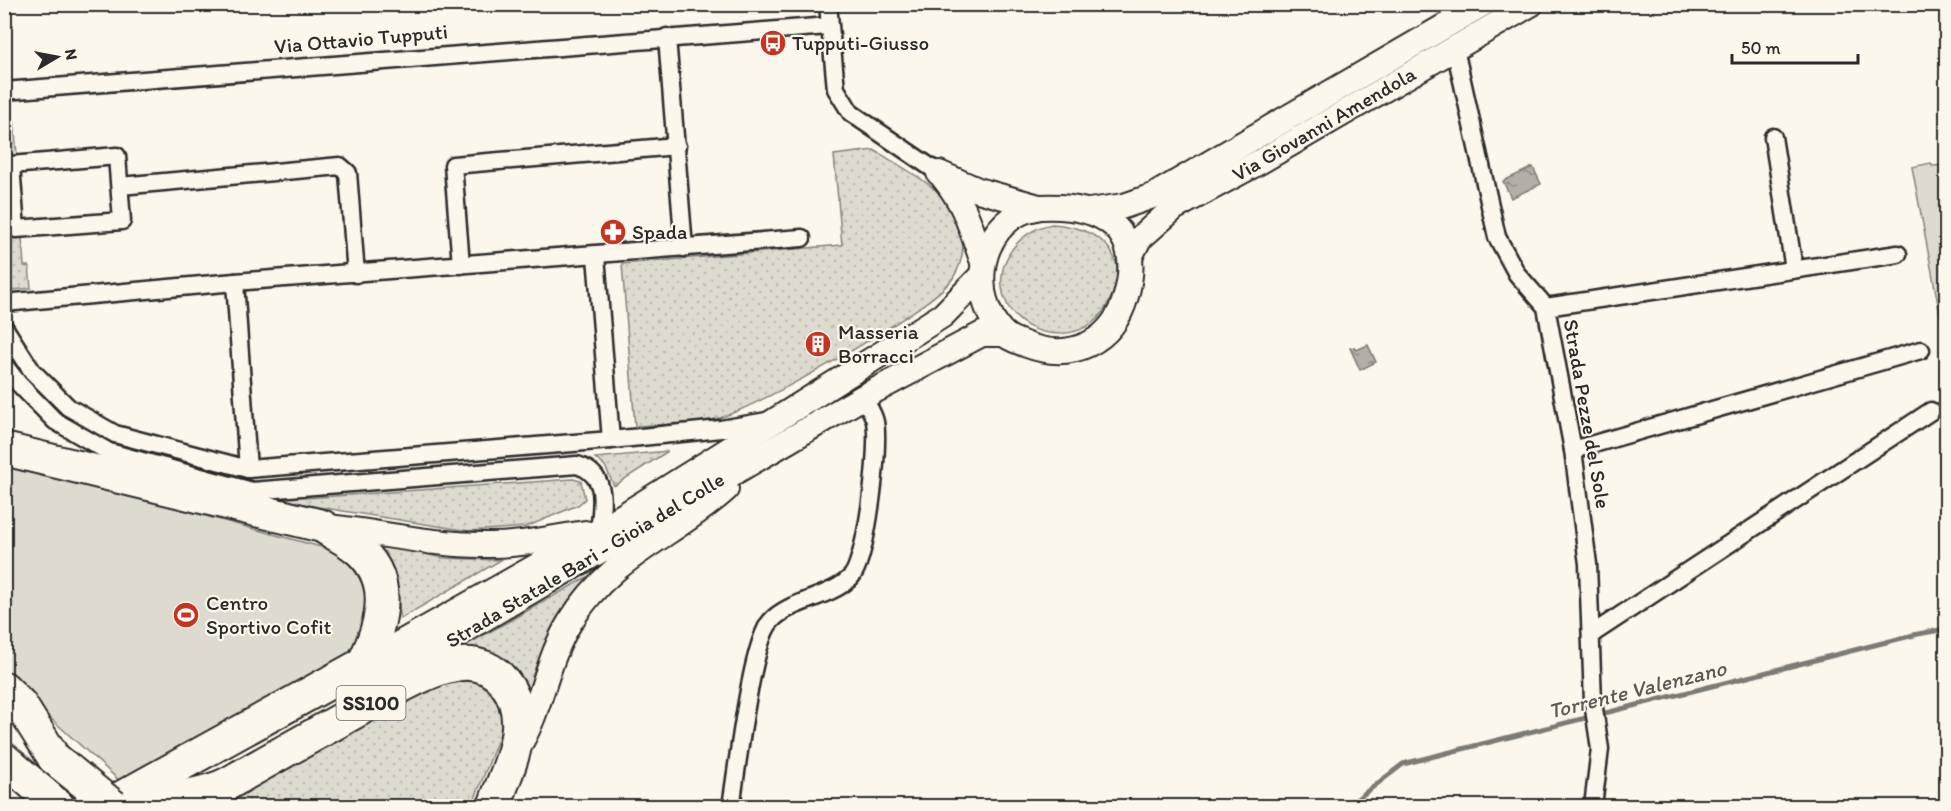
<svg xmlns="http://www.w3.org/2000/svg" width="1951" height="811" font-family="Itim,sans-serif">
  <style>
    .grass { fill: url(#grass-dots); stroke: #84827e; stroke-width: 1.5 }
    .garden { fill: #dddad0; stroke: #84827e; stroke-width: 1.5 }
    .water { fill: url(#water-ripples); stroke: #7b7a75; stroke-width: 1.5 }
    .lines { fill: none; stroke-linecap: round; stroke-linejoin: round }
    .stream { stroke: #7b7a75; stroke-width: 5 }
    .street-casing { stroke: #2b2b2b; stroke-width: 21 }
    .secondary-casing { stroke: #2b2b2b; stroke-width: 28 }
    .highway-casing { stroke: #2b2b2b; stroke-width: 36 }
    .street { stroke: #fbf7ec; stroke-width: 16 }
    .secondary { stroke: #fbf7ec; stroke-width: 24 }
    .highway { stroke: #fbf7ec; stroke-width: 32 }
    .highway-bridge-casing { stroke: #2b2b2b; stroke-width: 36; stroke-linecap: butt }
    .highway-bridge { stroke: #fbf7ec; stroke-width: 32 }
    .labels { text-anchor: middle; stroke-width: 4.5; stroke-linejoin: round; paint-order: stroke }
    .shield { fill: #fbf7ec; stroke: #696865; stroke-width: 1.5 }
    .shield-label { font-size: 20px; font-weight: bold; fill: #2b2b2b }
    .street-label { font-size: 21px; fill: #2b2b2b; stroke: #fbf7ec }
    .poi-label { font-size: 21px; fill: #2b2b2b; stroke: #fbf7ec; text-anchor: start }
    .water-label { font-size: 22px; font-style: italic; fill: #5a5956; stroke: #fbf7ec }
  </style>
  <defs>
    <pattern id="grass-dots" width="8" height="8" patternUnits="userSpaceOnUse" patternTransform="scale(1.5)"><rect width="8" height="8" fill="#dddad0"/><path d="M2 2h.1M6 6h.1" fill="none" stroke="#bebbb3" stroke-width="1.8" stroke-linecap="round"/></pattern>
    <pattern id="water-ripples" width="26" height="14" patternUnits="userSpaceOnUse" patternTransform="scale(1.5)"><rect width="26" height="14" fill="#b1afa7"/><path d="M2 4q2-2 4 0t4 0M15 11q2-2 4 0t4 0" fill="none" stroke="#908f88"/></pattern>
  </defs>
  <rect width="100%" height="100%" fill="#fbf7ec"/>
  <filter id="ink" filterUnits="userSpaceOnUse"><feTurbulence type="fractalNoise" baseFrequency=".0167" numOctaves="2"/><feDisplacementMap in="SourceGraphic" scale="12" xChannelSelector="R" yChannelSelector="G"/><feConvolveMatrix kernelMatrix="1 2 1 2 8 2 1 2 1" color-interpolation-filters="sRGB"/></filter>
  <g filter="url(#ink)">
    <g class="grass">
      <path d="M 14,121 L 17,155 L 5,156 L 5,122 Z"/>
      <path d="M 874,150 C 899,166 952,192 960,221 C 965,240 964,261 953,278 C 932,310 757,408 716,419 C 690,425 661,424 635,426 L 622,264 L 842,245 L 834,155 Z"/>
      <path d="M 1052,224 C 1107,228 1137,262 1102,313 C 1080,343 1026,340 1008,306 C 989,270 1015,231 1052,224 Z"/>
      <path d="M 22,238 L 24,266 L 29,266 L 31,288 L 5,291 L 5,239 Z"/>
      <path d="M 668,451 L 614,486 L 605,466 L 595,458 Z"/>
      <path d="M 573,479 L 581,481 L 585,499 L 578,505 L 526,527 L 469,531 L 255,497 L 306,495 L 307,498 Z"/>
      <path d="M 374,543 L 443,558 L 501,560 L 400,619 C 400,589 388,569 374,543 Z"/>
      <path d="M 598,571 L 530,699 L 445,657 Z"/>
      <path d="M 468,681 L 486,681 L 503,704 L 502,729 L 472,806 L 216,806 L 410,696 L 443,685 Z"/>
    </g>
    <g class="garden">
      <path d="M 1931,163 L 1932,166 L 1946,165 L 1946,346 L 1912,167 Z"/>
      <path d="M 4,462 L 336,551 C 373,582 380,625 341,659 L 121,782 L 5,677 Z"/>
    </g>
    <g class="water">
      <path d="M 1533,167 L 1541,184 L 1511,198 L 1503,181 Z"/>
      <path d="M 1368,345 L 1376,362 L 1360,370 L 1350,348 L 1354,347 L 1356,350 Z"/>
    </g>
    <g class="lines">
      <path class="stream" d="M 1348,806 L 1403,764 L 1918,634 L 1946,629"/>
      <defs>
        <g id="street">
          <path d="M 828,4 L 836,89 L 851,113 L 939,173"/>
          <path d="M 667,37 L 684,248"/>
          <path d="M 1455,49 L 1497,237 L 1517,274 L 1546,307 L 1573,450 L 1588,564 L 1593,702 L 1600,749 L 1593,806"/>
          <path d="M 4,91 L 829,26"/>
          <path d="M 1773,137 L 1794,269"/>
          <path d="M 117,156 L 122,221 L 16,229 L 11,165 Z"/>
          <path d="M 120,186 L 340,166 L 348,173 L 356,274"/>
          <path d="M 596,256 L 611,440"/>
          <path d="M 461,265 L 453,165 L 677,146"/>
          <path d="M 235,282 L 248,469"/>
          <path d="M 4,303 L 235,282 L 802,238"/>
          <path d="M 1546,307 L 1898,254"/>
          <path d="M 4,327 L 32,371 L 68,407 L 115,434 L 248,469 L 611,440 L 721,429 L 767,421"/>
          <path d="M 4,365 L 18,383 L 55,421 L 109,452 L 252,491 L 577,465 C 609,475 602,504 599,531"/>
          <path d="M 1573,450 L 1921,350"/>
          <path d="M 1592,634 L 1931,411"/>
          <path d="M 731,806 C 737,771 751,642 771,621 C 790,600 831,598 851,577 C 867,560 880,446 875,422 C 874,414 867,405 863,397"/>
        </g>
        <g id="secondary">
          <path d="M 939,173 L 978,190 L 1039,207"/>
          <path d="M 943,177 C 967,207 970,227 983,262"/>
          <path d="M 1040,207 C 1100,204 1145,227 1126,296 C 1113,342 1072,362 1027,345 C 1020,342 1009,339 1003,333 C 971,300 976,237 1018,214 C 1024,210 1033,209 1040,207 Z"/>
          <path d="M 1089,211 L 1124,206 L 1153,196 L 1483,4"/>
          <path d="M 1130,257 L 1139,239 L 1174,208 L 1261,161 L 1531,4"/>
          <path d="M 327,527 C 379,532 431,545 483,545 C 517,546 552,538 585,533"/>
          <path d="M 363,664 L 599,531 L 943,315 L 981,276"/>
          <path d="M 350,697 L 863,397 L 982,334 L 1004,334"/>
          <path d="M 521,742 C 542,705 547,659 570,622 C 612,554 670,539 726,489"/>
        </g>
        <g id="highway">
          <path d="M 4,449 L 322,526 C 332,533 344,538 354,546 C 396,577 383,624 363,664 L 106,806"/>
          <path d="M 4,688 L 20,704 L 54,758"/>
          <path d="M 4,759 L 58,806"/>
          <path d="M 155,806 C 178,794 206,796 229,783 C 272,758 316,734 360,709 C 388,694 428,668 460,664 C 498,660 520,694 518,728 C 516,755 503,781 494,806"/>
        </g>
      </defs>
      <use href="#street" class="street-casing"/>
      <use href="#secondary" class="secondary-casing"/>
      <use href="#highway" class="highway-casing"/>
      <use href="#street" class="street"/>
      <use href="#secondary" class="secondary"/>
      <use href="#highway" class="highway"/>
      <defs>
        <path id="highway-bridge" d="M 54,758 L 113,806"/>
      </defs>
      <use href="#highway-bridge" class="highway-bridge-casing"/>
      <use href="#highway-bridge" class="highway-bridge"/>
    </g>
  </g>
  <defs>
    <symbol id="bus-disc" viewBox="-11 -11 22 22"><circle r="9.5" fill="#c8321e" stroke="#fbf7ec"/><path d="M-5-6H5V4H4V6H2V4H-2V6H-4V4H-5ZM-3.5-4V0h7V-4ZM-3.5 1.2v1.5H-2V1.2ZM2 1.2v1.5H3.5V1.2Z" fill="#fff"/></symbol>
    <symbol id="pharmacy-disc" viewBox="-11 -11 22 22"><circle r="9.5" fill="#c8321e" stroke="#fbf7ec"/><path d="M-2-6h4v4h4v4h-4v4h-4v-4h-4v-4h4Z" fill="#fff"/></symbol>
    <symbol id="building-disc" viewBox="-11 -11 22 22"><circle r="9.5" fill="#c8321e" stroke="#fbf7ec"/><path d="M-4-6H4V6H1V3H-1V6H-4ZM-2.5-4.3h1.7v1.8h-1.7ZM.8-4.3h1.7v1.8H.8ZM-2.5-1h1.7V.8h-1.7ZM.8-1h1.7V.8H.8Z" fill="#fff"/></symbol>
    <symbol id="stadium-disc" viewBox="-11 -11 22 22"><circle r="9.5" fill="#c8321e" stroke="#fbf7ec"/><path d="M0-5a6.5 5 0 1 0 0 10a6.5 5 0 1 0 0-10ZM-3.5-1.8h7v3.6h-7Z" fill="#fff"/></symbol>
  </defs>
  <g fill-rule="evenodd">
    <use href="#bus-disc" x="758" y="28" width="30" height="30"/>
    <use href="#pharmacy-disc" x="598" y="217" width="30" height="30"/>
    <use href="#building-disc" x="803" y="329" width="30" height="30"/>
    <use href="#stadium-disc" x="171" y="600" width="30" height="30"/>
  </g>
  <g class="labels">
    <rect class="shield" x="336.5" y="686" width="69" height="34" rx="4.5"/>
    <g class="shield-label">
      <text x="371" y="710">SS100</text>
    </g>
    <g class="street-label">
      <text transform="translate(361 39) rotate(-5)" y="7">Via Ottavio Tupputi</text>
      <text transform="translate(1324 124) rotate(-30)" y="7">Via Giovanni Amendola</text>
      <text transform="translate(1587 414) rotate(80)" y="7">Strada Pezze del Sole</text>
      <text transform="translate(585 560) rotate(-31)" y="7">Strada Statale Bari - Gioia del Colle</text>
    </g>
    <g class="poi-label">
      <text x="792" y="50">Tupputi-Giusso</text>
      <text x="632" y="239">Spada</text>
      <text x="838" y="339">Masseria<tspan x="838" dy="24">Borracci</tspan></text>
      <text x="206" y="610">Centro<tspan x="206" dy="24">Sportivo Cofit</tspan></text>
    </g>
    <g class="water-label">
      <text transform="translate(1637 689) rotate(-14)" y="8">Torrente Valenzano</text>
    </g>
  </g>
  <rect width="1951" height="811" fill="none" stroke="#fbf7ec" stroke-width="24"/>
  <rect x="12" y="12" width="1927" height="787" fill="none" stroke="#2b2b2b" stroke-width="2" filter="url(#ink)"/>
  <g transform="translate(57 57) rotate(80)" stroke="#fbf7ec" stroke-width="4.5" paint-order="stroke">
  <path d="M0-4.5L10 22L0 15L-10 22Z" fill="#2b2b2b"/>
  <text y="-9" font-size="16" font-weight="bold" text-anchor="middle" fill="#2b2b2b">N</text>
  </g>
  <path d="M1732 54v9h126v-9" fill="none" stroke="#2b2b2b" stroke-width="3"/>
  <text x="1741" y="54" font-size="18" fill="#2b2b2b" stroke="#fbf7ec" stroke-width="4.5" paint-order="stroke">50 m</text>
</svg>
